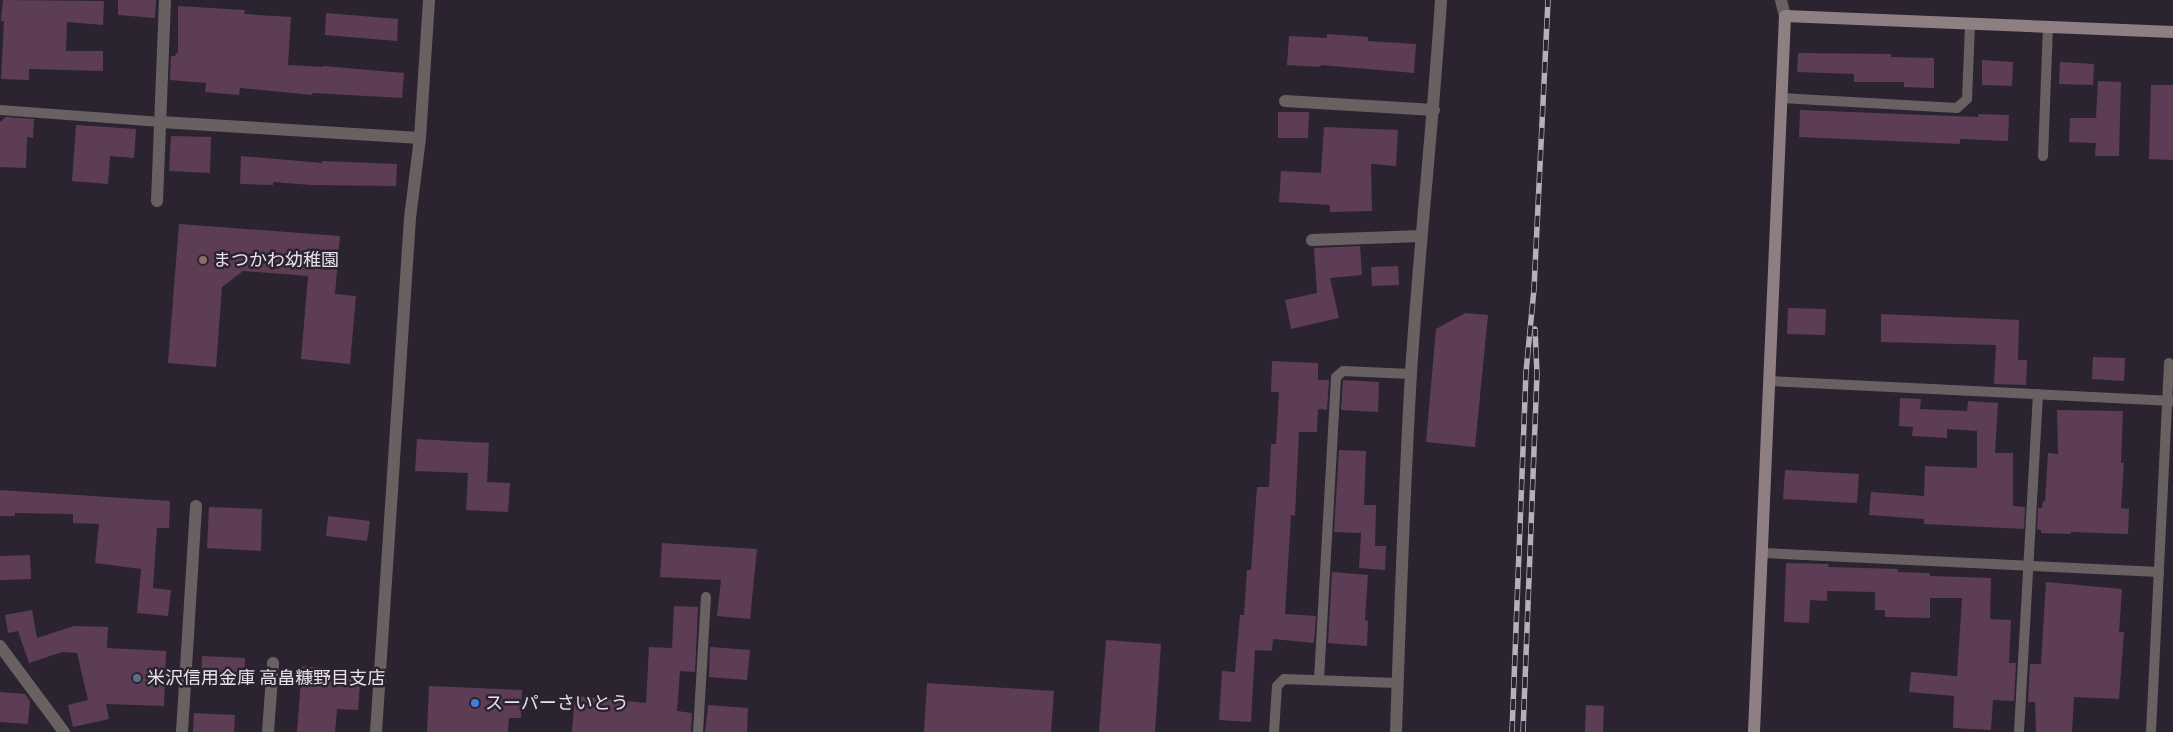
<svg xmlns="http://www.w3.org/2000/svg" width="2173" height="732" font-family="Overpass,'Noto Sans JP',sans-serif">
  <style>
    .building { fill: #5d3d55 }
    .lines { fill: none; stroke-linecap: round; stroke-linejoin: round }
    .lane { stroke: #696061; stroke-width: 10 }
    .street { stroke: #696061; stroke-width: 12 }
    .secondary { stroke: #8e8082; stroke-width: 12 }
    .rail-casing { stroke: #b6b0ba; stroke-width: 5.5 }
    .rail { stroke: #2b2330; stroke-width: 4; stroke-dasharray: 11; stroke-linecap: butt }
    .education-dot { fill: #8d6e63; stroke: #2b2330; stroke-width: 2 }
    .service-dot { fill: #5c6f8a; stroke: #2b2330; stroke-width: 2 }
    .shop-dot { fill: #3f7fe0; stroke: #2b2330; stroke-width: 2 }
    .labels { text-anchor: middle; stroke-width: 5; stroke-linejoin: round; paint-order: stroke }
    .poi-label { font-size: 18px; fill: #e7e2eb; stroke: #2b2330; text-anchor: start }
  </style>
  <rect width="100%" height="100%" fill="#2b2330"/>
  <g class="building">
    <path d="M 3,0 L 104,1 L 103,25 L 67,22 L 66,51 L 103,51 L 103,71 L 29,69 L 29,80 L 1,79 L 4,21 L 1,21 Z"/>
    <path d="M 118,0 L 156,0 L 155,18 L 118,15 Z"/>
    <path d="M 178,6 L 245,10 L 244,14 L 291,17 L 288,65 L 323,67 L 323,66 L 404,73 L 402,98 L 312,93 L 312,95 L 240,88 L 239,95 L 205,92 L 206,83 L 170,80 L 171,56 L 175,56 L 176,53 L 178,53 Z"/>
    <path d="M 326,13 L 398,19 L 397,41 L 325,35 Z"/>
    <path d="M 1327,34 L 1368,37 L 1368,41 L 1416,44 L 1414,73 L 1321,65 L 1320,67 L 1287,65 L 1289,36 L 1327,38 Z"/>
    <path d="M 1798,53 L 1891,54 L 1891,57 L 1934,58 L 1934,88 L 1904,87 L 1904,82 L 1854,82 L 1854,74 L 1797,72 Z"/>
    <path d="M 1982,60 L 2013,62 L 2012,86 L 1982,85 Z"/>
    <path d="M 2060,62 L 2094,64 L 2093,85 L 2059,84 Z"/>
    <path d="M 2098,81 L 2121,82 L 2119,156 L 2095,156 L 2096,143 L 2069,142 L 2070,118 L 2096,118 Z"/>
    <path d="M 2151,85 L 2173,85 L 2173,160 L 2149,159 Z"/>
    <path d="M 1800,110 L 1978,117 L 1978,114 L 2009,115 L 2008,141 L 1960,139 L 1960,144 L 1799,137 Z"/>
    <path d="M 1278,112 L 1309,112 L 1308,138 L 1278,138 Z"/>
    <path d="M 6,117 L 34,119 L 33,138 L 27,137 L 26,168 L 0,167 L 0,122 Z"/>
    <path d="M 76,125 L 136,129 L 134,158 L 110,156 L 108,184 L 72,181 Z"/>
    <path d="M 1324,127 L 1398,130 L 1396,166 L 1371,164 L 1372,211 L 1330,212 L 1330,205 L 1279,202 L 1281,171 L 1321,173 Z"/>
    <path d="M 171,136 L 211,137 L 210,173 L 169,171 Z"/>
    <path d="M 241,156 L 322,163 L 322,161 L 397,164 L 396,186 L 311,185 L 273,182 L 273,185 L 240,184 Z"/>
    <path d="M 179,224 L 340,236 L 335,294 L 356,296 L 350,364 L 301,359 L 308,276 L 243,271 L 222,287 L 216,367 L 168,363 Z"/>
    <path d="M 1360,246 L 1362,275 L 1330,278 L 1339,318 L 1291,329 L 1285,300 L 1317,293 L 1314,248 Z"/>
    <path d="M 1398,266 L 1399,285 L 1372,286 L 1371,267 Z"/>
    <path d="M 1788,308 L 1826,309 L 1825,335 L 1787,334 Z"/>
    <path d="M 1465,313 L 1488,315 L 1475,447 L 1426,442 L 1436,329 Z"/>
    <path d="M 1881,314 L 2019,320 L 2018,360 L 2027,360 L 2026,385 L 1994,384 L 1996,345 L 1881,342 Z"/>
    <path d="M 2093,357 L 2125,358 L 2124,381 L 2092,379 Z"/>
    <path d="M 1272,361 L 1318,363 L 1318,380 L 1329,380 L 1327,410 L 1318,409 L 1317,432 L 1299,432 L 1295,516 L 1291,515 L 1285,614 L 1316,616 L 1314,643 L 1273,639 L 1272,651 L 1255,650 L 1251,722 L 1219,720 L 1222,671 L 1235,672 L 1240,615 L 1244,615 L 1247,570 L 1251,570 L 1257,487 L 1269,487 L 1271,444 L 1276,444 L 1279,392 L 1271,392 Z"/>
    <path d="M 1343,380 L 1379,382 L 1378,412 L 1341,410 Z"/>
    <path d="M 1900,398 L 1921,399 L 1920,409 L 1967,411 L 1968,401 L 1998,403 L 1995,453 L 2013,453 L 2013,506 L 2025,507 L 2024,529 L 1924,524 L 1924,519 L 1869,515 L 1871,492 L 1924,496 L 1925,466 L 1977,468 L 1977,431 L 1947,429 L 1947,438 L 1912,436 L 1913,427 L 1899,426 Z"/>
    <path d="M 2057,410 L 2123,411 L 2121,463 L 2124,463 L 2121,508 L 2129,509 L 2128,534 L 2071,532 L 2071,534 L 2041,533 L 2041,530 L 2037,529 L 2038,508 L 2042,508 L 2043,501 L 2045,502 L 2048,453 L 2058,454 Z"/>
    <path d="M 417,439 L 489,443 L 487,482 L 510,483 L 508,512 L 466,510 L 468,473 L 415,471 Z"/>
    <path d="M 1339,450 L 1366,451 L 1364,505 L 1376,505 L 1375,546 L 1386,546 L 1385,570 L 1359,568 L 1361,533 L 1334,532 Z"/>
    <path d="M 1785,470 L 1859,474 L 1857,503 L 1783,499 Z"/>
    <path d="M 0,490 L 170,501 L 169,528 L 157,528 L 153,588 L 171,590 L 168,616 L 137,613 L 141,569 L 95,563 L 99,524 L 73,523 L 73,514 L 15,513 L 15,516 L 0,516 Z"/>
    <path d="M 209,507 L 262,509 L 261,551 L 207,548 Z"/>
    <path d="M 328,516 L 370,521 L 367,541 L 326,536 Z"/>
    <path d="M 662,543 L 757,549 L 750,619 L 717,616 L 721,580 L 660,577 Z"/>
    <path d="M 30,555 L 31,579 L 0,580 L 0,556 Z"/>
    <path d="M 1786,563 L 1829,564 L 1828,567 L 1898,569 L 1898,572 L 1930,573 L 1930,576 L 1991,578 L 1990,619 L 2011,620 L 2009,663 L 2016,663 L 2014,701 L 1993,700 L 1991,730 L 1953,728 L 1954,696 L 1909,692 L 1911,672 L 1957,676 L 1962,598 L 1930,598 L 1930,618 L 1885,617 L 1885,610 L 1875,610 L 1875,592 L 1827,591 L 1827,601 L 1810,600 L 1809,623 L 1784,622 Z"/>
    <path d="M 1332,572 L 1368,575 L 1365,620 L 1368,621 L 1367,646 L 1328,643 Z"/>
    <path d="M 2046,582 L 2122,589 L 2119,632 L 2124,632 L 2119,699 L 2074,697 L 2072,732 L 2036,732 L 2035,702 L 2028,702 L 2030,664 L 2041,664 Z"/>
    <path d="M 674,606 L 698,607 L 695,672 L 680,671 L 677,711 L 692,713 L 691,732 L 572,732 L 575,696 L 646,703 L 649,647 L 672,648 Z"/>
    <path d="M 32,610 L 37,638 L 74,626 L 108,627 L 107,648 L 166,651 L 164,706 L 106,704 L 109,719 L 73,727 L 68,705 L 88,700 L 77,653 L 62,652 L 29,663 L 18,631 L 8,633 L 5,615 Z"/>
    <path d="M 1106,640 L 1161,644 L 1155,732 L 1099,732 Z"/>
    <path d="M 710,647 L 750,650 L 747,680 L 709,677 Z"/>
    <path d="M 202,656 L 245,658 L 244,684 L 201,682 Z"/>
    <path d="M 302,666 L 361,671 L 358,710 L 337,709 L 335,732 L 297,732 Z"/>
    <path d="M 927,683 L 1054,691 L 1051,732 L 924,732 Z"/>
    <path d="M 429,686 L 522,690 L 521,718 L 509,718 L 508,732 L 427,732 Z"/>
    <path d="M 0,692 L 25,694 L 30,701 L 28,724 L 0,722 Z"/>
    <path d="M 708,705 L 748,708 L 747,732 L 705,732 Z"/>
    <path d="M 1586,705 L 1604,706 L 1603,732 L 1585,732 Z"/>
    <path d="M 194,713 L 235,715 L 234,732 L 193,732 Z"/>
  </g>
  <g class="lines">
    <g class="lane">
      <path d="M 1781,98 L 1957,108 L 1967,99 L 1970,24"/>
      <path d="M 0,110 L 161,122"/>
      <path d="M 2043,156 L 2048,27"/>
      <path d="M 1769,381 L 2173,401"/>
      <path d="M 1763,553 L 2159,572"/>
      <path d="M 1319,679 L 1336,377 L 1343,371 L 1411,374"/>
      <path d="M 698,732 L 706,597"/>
      <path d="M 1274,732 L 1277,686 L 1284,679 L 1397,683"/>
      <path d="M 2019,732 L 2038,394"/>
      <path d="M 2151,732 L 2169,363"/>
    </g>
    <g class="street">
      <path d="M 1781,0 L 1785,16"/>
      <path d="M 1285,101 L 1434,110"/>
      <path d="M 161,122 L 420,138"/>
      <path d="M 157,201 L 165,0"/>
      <path d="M 1312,240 L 1421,236"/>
      <path d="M 0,646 L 64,732"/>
      <path d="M 182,732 L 196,506"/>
      <path d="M 268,732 L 273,663"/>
      <path d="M 376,732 L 410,218 L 420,138 L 429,0"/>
      <path d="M 1396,732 C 1400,612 1404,493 1411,373 C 1419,249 1433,125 1441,0"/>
    </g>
    <path class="secondary" d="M 1754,732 L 1785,16 L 2173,32"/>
    <defs>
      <g id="rail">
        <path d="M 1512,732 L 1526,372 L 1534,289 L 1548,0"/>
        <path d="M 1523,732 L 1537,374 L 1535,329"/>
      </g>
    </defs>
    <use href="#rail" class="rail-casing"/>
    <use href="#rail" class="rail"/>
  </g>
  <circle class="education-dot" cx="203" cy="260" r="5"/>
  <circle class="service-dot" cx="137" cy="678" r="5"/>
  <circle class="shop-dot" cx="475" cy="703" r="5"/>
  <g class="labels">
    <g class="poi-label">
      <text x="213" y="266">まつかわ幼稚園</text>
      <text x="147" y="684">米沢信用金庫 高畠糠野目支店</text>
      <text x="485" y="709">スーパーさいとう</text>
    </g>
  </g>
</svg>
